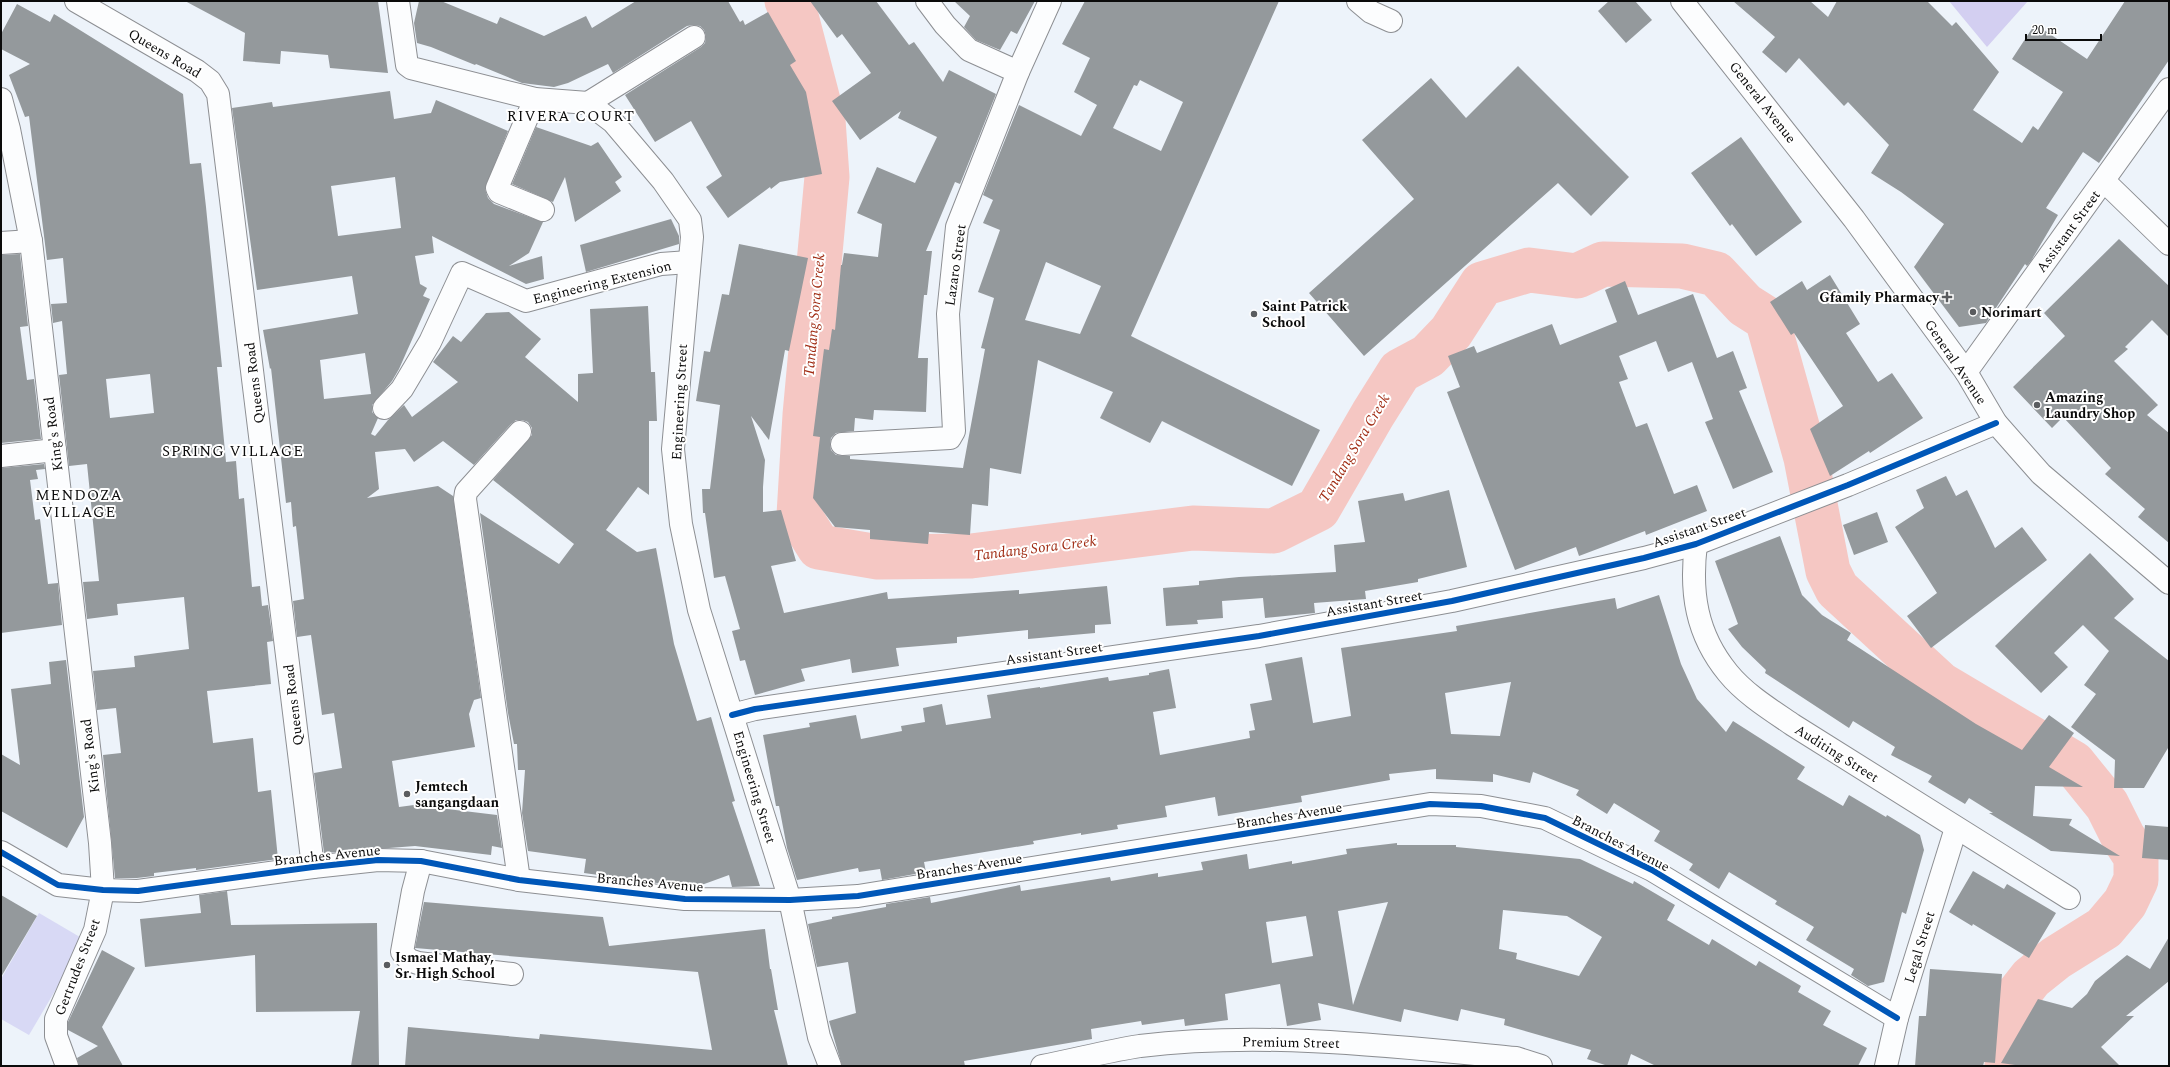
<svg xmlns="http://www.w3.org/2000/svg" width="2170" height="1067" font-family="Spectral,serif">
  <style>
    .green { fill: #d3cff1 }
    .pitch { fill: #d8d9f5 }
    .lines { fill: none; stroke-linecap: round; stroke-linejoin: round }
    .river { stroke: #f5c7c3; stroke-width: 45 }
    .building { fill: #94999c; fill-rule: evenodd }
    .minor-casing { stroke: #8d8f93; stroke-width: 24 }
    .minor { stroke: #fcfdfe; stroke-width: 22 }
    .cycleway-casing { stroke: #fff; stroke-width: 8 }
    .cycleway { stroke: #0057b8; stroke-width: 6 }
    .poi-dot { fill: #5a5c5f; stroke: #fff; stroke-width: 1.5 }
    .labels { text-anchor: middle; stroke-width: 4; stroke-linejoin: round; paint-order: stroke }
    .street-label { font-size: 14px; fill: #0b0b0b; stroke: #fff }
    .poi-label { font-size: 14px; font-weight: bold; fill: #0b0b0b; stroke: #fff; text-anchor: start }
    .neighbourhood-label { font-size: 15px; letter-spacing: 1px; fill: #0b0b0b; stroke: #fff }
    .water-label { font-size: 15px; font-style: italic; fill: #9f2a11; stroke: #fff }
  </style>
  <rect width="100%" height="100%" fill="#edf3fa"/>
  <path class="green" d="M 1949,1 L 2028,1 L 1987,47 Z"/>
  <path class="pitch" d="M 39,913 L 85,940 L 29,1035 L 1,1019 L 1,979 Z"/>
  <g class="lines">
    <path class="river" d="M 787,1 L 797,20 L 823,120 L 827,177 L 805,415 L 799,515 L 819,547 L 878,557 L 971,556 L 1193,528 L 1274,531 L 1318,509 L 1373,414 L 1400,371 L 1428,356 L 1451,332 L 1482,284 L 1529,270 L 1577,276 L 1603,264 L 1682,266 L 1716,274 L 1745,305 L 1767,319 L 1806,458 L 1828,571 L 1837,589 L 1940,684 L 2073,763 L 2107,805 L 2123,837 L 2136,857 L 2136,880 L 2125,903 L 2104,928 L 2056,958 L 2031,978 L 2013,1001 L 2007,1066"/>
  </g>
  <g class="building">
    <path d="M 185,1 L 378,1 L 388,73 L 330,68 L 328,55 L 281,51 L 280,64 L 243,61 L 245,33 Z"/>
    <path d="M 419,1 L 441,1 L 497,24 L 500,17 L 544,36 L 586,16 L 592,28 L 636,1 L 728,1 L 740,22 L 743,20 L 745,25 L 768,12 L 796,61 L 790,65 L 806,92 L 822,174 L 780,182 L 771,189 L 770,187 L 728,218 L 706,187 L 722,176 L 691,121 L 655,142 L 625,95 L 701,47 L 705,43 L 706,36 L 704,30 L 700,26 L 693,25 L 687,26 L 613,73 L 608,64 L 568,83 L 554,87 L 522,83 L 476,64 L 475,65 L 431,47 L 417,43 L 414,23 Z"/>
    <path d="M 810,1 L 876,1 L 909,45 L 914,42 L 943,82 L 949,70 L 996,94 L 960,184 L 955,182 L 926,251 L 932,251 L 927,295 L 924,295 L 918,358 L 928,358 L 926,412 L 874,410 L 873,420 L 855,418 L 854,431 L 836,433 L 831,438 L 830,444 L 831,450 L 836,455 L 850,456 L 850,459 L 963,468 L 985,349 L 981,348 L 994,298 L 978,292 L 1000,230 L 983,223 L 993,200 L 983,195 L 1019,105 L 1081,136 L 1097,105 L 1074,92 L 1090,58 L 1062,44 L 1085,1 L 1279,1 L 1131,336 L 1320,430 L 1292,486 L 1162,421 L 1150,443 L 1100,418 L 1113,392 L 1038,360 L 1021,474 L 990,468 L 988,506 L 972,504 L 970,535 L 929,532 L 928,544 L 870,539 L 870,530 L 835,527 L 813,498 L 820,437 L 813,436 L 824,349 L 829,350 L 832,329 L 835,330 L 841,265 L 842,265 L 844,253 L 878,257 L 882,224 L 857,213 L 877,167 L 915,183 L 937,137 L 898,118 L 901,111 L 860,140 L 832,101 L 871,73 L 842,34 L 837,38 ZM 1140,80 L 1183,102 L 1161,151 L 1113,128 L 1134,85 L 1137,86 ZM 1046,262 L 1101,286 L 1080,334 L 1025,320 Z"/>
    <path d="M 954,1 L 1035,1 L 1017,34 L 1011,31 L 1000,50 L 976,40 L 964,27 L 970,16 Z"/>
    <path d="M 1609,1 L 1635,1 L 1652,20 L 1626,43 L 1598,11 Z"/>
    <path d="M 1733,1 L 1810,1 L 1828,17 L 1837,1 L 1927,1 L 1952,26 L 1956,22 L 1999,72 L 1973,110 L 2022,143 L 2033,126 L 2038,130 L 2063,92 L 2012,59 L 2035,24 L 2087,59 L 2125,1 L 2169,1 L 2169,60 L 2099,163 L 2083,152 L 2046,208 L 2058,215 L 2031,261 L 2027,266 L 2025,264 L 1986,323 L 1959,327 L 1914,267 L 1944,224 L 1901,192 L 1871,173 L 1889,145 L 1848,102 L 1844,106 L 1799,58 L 1786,73 L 1762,52 L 1775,37 Z"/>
    <path d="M 17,4 L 50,22 L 54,14 L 183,94 L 190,164 L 201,163 L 206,207 L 222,367 L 217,367 L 226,462 L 236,461 L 239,499 L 244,498 L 252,587 L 260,586 L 262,606 L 268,605 L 273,641 L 267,642 L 271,684 L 207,691 L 213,743 L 253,738 L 258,792 L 271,790 L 278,859 L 196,870 L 196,868 L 154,873 L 154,876 L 137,878 L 115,878 L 103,755 L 121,753 L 116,708 L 97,710 L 93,671 L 135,667 L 134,656 L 189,649 L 184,597 L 117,604 L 118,615 L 87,619 L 83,582 L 99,581 L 87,464 L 69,466 L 59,375 L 67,374 L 62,321 L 53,323 L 51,304 L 67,303 L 63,258 L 47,260 L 29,116 L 25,117 L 9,75 L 30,64 L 1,49 L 1,34 ZM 150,374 L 154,413 L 110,418 L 106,379 Z"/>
    <path d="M 1518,66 L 1629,177 L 1591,216 L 1558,183 L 1364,356 L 1309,293 L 1414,199 L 1362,140 L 1431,78 L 1466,118 Z"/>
    <path d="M 390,91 L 394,119 L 431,113 L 436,100 L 508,131 L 485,189 L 488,198 L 494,204 L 543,222 L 529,253 L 509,266 L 542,256 L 544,279 L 526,284 L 432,236 L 434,253 L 415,256 L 420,284 L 427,288 L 423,296 L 430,299 L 399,369 L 392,381 L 372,405 L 372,412 L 378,418 L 371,434 L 375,436 L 388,420 L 404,405 L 412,417 L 458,382 L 433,362 L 453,336 L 461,342 L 486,313 L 509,312 L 541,339 L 525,357 L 578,402 L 578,374 L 593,373 L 590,309 L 648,306 L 651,372 L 655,372 L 657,421 L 649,421 L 649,495 L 638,487 L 606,530 L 637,552 L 656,548 L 674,644 L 697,721 L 711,717 L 735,801 L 732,802 L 760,886 L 732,887 L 729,875 L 696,887 L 686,887 L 584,873 L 586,859 L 528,851 L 522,813 L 525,770 L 518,770 L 517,744 L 514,744 L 508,713 L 480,513 L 559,564 L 574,544 L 493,480 L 532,435 L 532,428 L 528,422 L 522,420 L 516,420 L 511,424 L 474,465 L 443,441 L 414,462 L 405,449 L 375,452 L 379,489 L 367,498 L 438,486 L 453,496 L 481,698 L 474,700 L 469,714 L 475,747 L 392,761 L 399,807 L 414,805 L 497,815 L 502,848 L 492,846 L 491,855 L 415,846 L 324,853 L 314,773 L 342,768 L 334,713 L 322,715 L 311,635 L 297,637 L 293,601 L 304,599 L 296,526 L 293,527 L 291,502 L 286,503 L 271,368 L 270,369 L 263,330 L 358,314 L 352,276 L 257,290 L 232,108 L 272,102 L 273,107 ZM 395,177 L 401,228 L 338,236 L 331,186 ZM 365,353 L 371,394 L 324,399 L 320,360 Z"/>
    <path d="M 536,127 L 591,146 L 598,142 L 622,177 L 615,182 L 621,191 L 575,222 L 565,177 L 553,202 L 512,184 Z"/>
    <path d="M 1741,137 L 1802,222 L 1756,256 L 1732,224 L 1730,226 L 1691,173 Z"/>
    <path d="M 671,219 L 679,236 L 679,244 L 586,272 L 580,245 Z"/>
    <path d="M 2119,239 L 2169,286 L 2169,337 L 2152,320 L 2125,347 L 2128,349 L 2114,361 L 2158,405 L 2147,415 L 2169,433 L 2169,543 L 2138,517 L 2145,509 L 2105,474 L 2111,468 L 2063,417 L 2052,428 L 2013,387 L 2065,336 L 2044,313 Z"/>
    <path d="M 739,244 L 808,258 L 789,351 L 785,350 L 769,440 L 751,416 L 765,460 L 763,487 L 763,512 L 781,510 L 796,561 L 771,566 L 784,613 L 887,592 L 888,599 L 1019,590 L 1019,594 L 1107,586 L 1111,624 L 1095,625 L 1095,633 L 1028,639 L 1028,630 L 957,637 L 957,643 L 896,648 L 899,666 L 852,673 L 850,659 L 801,669 L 805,681 L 755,695 L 745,660 L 740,661 L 732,631 L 740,629 L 725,576 L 714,578 L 705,513 L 703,513 L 702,489 L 710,489 L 720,405 L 696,401 L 704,351 L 710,352 L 722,294 L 729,295 Z"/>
    <path d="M 20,254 L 28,326 L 20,327 L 27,380 L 34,379 L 41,439 L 1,443 L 1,255 Z"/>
    <path d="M 1830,275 L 1860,324 L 1846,333 L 1878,382 L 1892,373 L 1923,418 L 1870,453 L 1869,451 L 1830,476 L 1810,429 L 1843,406 L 1794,333 L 1791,335 L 1770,302 L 1802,281 L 1807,290 Z"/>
    <path d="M 1625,281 L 1638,315 L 1693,294 L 1717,358 L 1733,351 L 1747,388 L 1739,391 L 1773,472 L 1733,489 L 1705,422 L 1713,419 L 1692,362 L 1668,372 L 1656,341 L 1619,356 L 1628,379 L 1619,382 L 1636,427 L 1647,423 L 1674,494 L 1697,485 L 1707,511 L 1646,535 L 1645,531 L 1579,556 L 1576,547 L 1515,570 L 1447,392 L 1460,387 L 1448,356 L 1474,346 L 1477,353 L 1552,324 L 1560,345 L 1617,322 L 1605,290 Z"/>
    <path d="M 44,464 L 45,469 L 36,470 L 38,479 L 30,480 L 35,520 L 40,519 L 48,584 L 58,583 L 62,625 L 1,633 L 1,468 Z"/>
    <path d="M 1946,476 L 1956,496 L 1967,490 L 1995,548 L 2022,527 L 2047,560 L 1931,648 L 1907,616 L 1937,593 L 1895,527 L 1924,508 L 1916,490 Z"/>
    <path d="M 1449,490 L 1467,567 L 1418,579 L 1418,582 L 1365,591 L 1366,599 L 1314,603 L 1315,613 L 1265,618 L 1263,598 L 1222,601 L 1223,618 L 1197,620 L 1198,624 L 1166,626 L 1163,588 L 1199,585 L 1199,581 L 1239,577 L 1336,572 L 1334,545 L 1365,542 L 1358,501 L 1403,493 L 1405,501 Z"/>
    <path d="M 1877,512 L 1888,542 L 1854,555 L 1843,525 Z"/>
    <path d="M 1780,536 L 1802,595 L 1822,615 L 1851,633 L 1847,640 L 1976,724 L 2022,750 L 2049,715 L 2074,733 L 2049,767 L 2083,787 L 2035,786 L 2033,816 L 2072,819 L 2069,825 L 2120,856 L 2051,851 L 1989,813 L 1993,813 L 1969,798 L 1965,804 L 1928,782 L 1932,776 L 1891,755 L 1895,747 L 1853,721 L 1849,728 L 1765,673 L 1766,670 L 1742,647 L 1728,629 L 1738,624 L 1715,561 Z"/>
    <path d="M 2090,553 L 2134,599 L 2114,618 L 2169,661 L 2168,748 L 2144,788 L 2114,788 L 2115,760 L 2071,727 L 2096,694 L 2084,685 L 2109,651 L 2083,625 L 2054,653 L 2068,667 L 2041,693 L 1995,646 Z"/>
    <path d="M 1659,595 L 1681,664 L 1697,699 L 1726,732 L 1733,721 L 1805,767 L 1797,779 L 1843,806 L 1849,795 L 1886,817 L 1887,815 L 1920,835 L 1924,850 L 1906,914 L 1902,912 L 1884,982 L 1868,986 L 1851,975 L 1854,969 L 1806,940 L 1814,927 L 1775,904 L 1777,901 L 1729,872 L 1719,889 L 1689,870 L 1693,864 L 1654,841 L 1660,831 L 1614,803 L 1607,814 L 1576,795 L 1579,790 L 1533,772 L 1530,783 L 1493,774 L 1493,782 L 1436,779 L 1436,769 L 1389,774 L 1390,780 L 1301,796 L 1302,802 L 1218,816 L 1215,797 L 1165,806 L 1167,817 L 1117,825 L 1118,829 L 1081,835 L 1081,833 L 1033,841 L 1034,844 L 924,862 L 926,872 L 882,880 L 880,869 L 859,872 L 858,868 L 797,880 L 787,848 L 779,806 L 776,806 L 763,735 L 810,727 L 809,723 L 856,715 L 861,739 L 902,731 L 901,726 L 925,722 L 923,708 L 942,704 L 946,725 L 991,718 L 987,695 L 1040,687 L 1040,688 L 1108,677 L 1109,681 L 1149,675 L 1149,673 L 1169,669 L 1176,708 L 1153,712 L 1160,755 L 1250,738 L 1249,731 L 1255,730 L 1250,704 L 1272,700 L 1265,664 L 1302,657 L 1313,723 L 1351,716 L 1341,648 L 1457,631 L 1456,626 L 1615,598 L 1617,609 ZM 1511,682 L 1500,736 L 1451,734 L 1445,693 Z"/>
    <path d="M 66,660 L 84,817 L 67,848 L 1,811 L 1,754 L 20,765 L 11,689 L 51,684 L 49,662 Z"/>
    <path d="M 2145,825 L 2169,827 L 2169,860 L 2142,858 Z"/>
    <path d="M 1397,843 L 1397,845 L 1456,845 L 1456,847 L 1580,859 L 1633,884 L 1634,881 L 1675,905 L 1667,920 L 1709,945 L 1712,939 L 1756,966 L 1759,961 L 1801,986 L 1798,992 L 1831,1011 L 1823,1025 L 1867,1048 L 1858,1066 L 1656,1066 L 1631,1054 L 1627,1066 L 1608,1066 L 1587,1059 L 1591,1050 L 1504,1025 L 1505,1019 L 1461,1009 L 1458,1021 L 1404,1009 L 1401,1022 L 1318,1003 L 1321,1020 L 1287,1026 L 1280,984 L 1225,994 L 1228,1020 L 1185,1026 L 1184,1019 L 1142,1025 L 1141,1021 L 1091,1029 L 1092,1039 L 964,1061 L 965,1066 L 842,1066 L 829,1021 L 856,1013 L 848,962 L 817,967 L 808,924 L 832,919 L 832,917 L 886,907 L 886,904 L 930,897 L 931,903 L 1020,885 L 1021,891 L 1110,877 L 1111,881 L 1158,873 L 1158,877 L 1203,870 L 1201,862 L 1247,854 L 1249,869 L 1292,861 L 1292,864 L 1347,854 L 1346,849 ZM 1388,902 L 1353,1005 L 1338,911 ZM 1503,910 L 1567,916 L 1602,937 L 1579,976 L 1516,959 L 1517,953 L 1499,949 ZM 1306,916 L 1313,956 L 1272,963 L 1266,922 Z"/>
    <path d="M 1973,871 L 2004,889 L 2007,884 L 2056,913 L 2029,958 L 1973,924 L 1972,926 L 1949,912 Z"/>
    <path d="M 227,891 L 231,925 L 377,923 L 379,1066 L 351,1066 L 360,1011 L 256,1012 L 255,955 L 145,967 L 140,919 L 201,913 L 199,895 Z"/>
    <path d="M 1,895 L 37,916 L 1,977 Z"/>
    <path d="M 424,902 L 603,917 L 609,946 L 765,929 L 770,969 L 771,969 L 778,1010 L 774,1010 L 788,1066 L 405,1066 L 408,1027 L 539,1039 L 540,1034 L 712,1050 L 698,972 L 415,948 Z"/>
    <path d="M 2169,937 L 2169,981 L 2126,1016 L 2134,1016 L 2101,1047 L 2120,1066 L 2022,1066 L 2001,1063 L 2038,999 L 2072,1008 L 2087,994 L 2095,981 L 2127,955 L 2150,969 Z"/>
    <path d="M 102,950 L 135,968 L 102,1027 L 123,1066 L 79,1066 L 77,1058 L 98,1046 L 68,1030 L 68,1022 Z"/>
    <path d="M 1930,969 L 2002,974 L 1995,1063 L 1984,1062 L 1983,1066 L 1915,1066 L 1919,1016 L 1926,1016 Z"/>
  </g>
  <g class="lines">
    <defs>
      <g id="minor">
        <path d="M 76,1 L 197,71 L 210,81 L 218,94 L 313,867"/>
        <path d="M 398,1 L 407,65 L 411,68 L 535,99 L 588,103 L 613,122 L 663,181 L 690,220 L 692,237 L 673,449 L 681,524 L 699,610 L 790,900 L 819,1037 L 830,1066"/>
        <path d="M 927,1 L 945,25 L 969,50 L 1018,72"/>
        <path d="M 1358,1 L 1371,12 L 1391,21"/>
        <path d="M 1682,1 L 1854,219 L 1966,372 L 1996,423 L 2041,474 L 2169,583"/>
        <path d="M 1,99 L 9,129 L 31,241 L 100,843 L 103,890 L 95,930 L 56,1019 L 56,1036 L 67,1066"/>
        <path d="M 535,99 L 497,188 L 499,192 L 543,210"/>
        <path d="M 588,103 L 694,37"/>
        <path d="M 2104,181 L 2169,244"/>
        <path d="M 1,243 L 31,241"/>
        <path d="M 1966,372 L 2169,89"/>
        <path d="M 384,408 L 402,389 L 430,342 L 462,273 L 526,301 L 661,264 L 689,262"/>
        <path d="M 842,444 L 950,438 L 954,431 L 948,314 L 957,227 L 1018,72 L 1050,1"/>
        <path d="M 1,456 L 55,450"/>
        <path d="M 1696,544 C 1690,592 1696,634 1728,673 C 1745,694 1771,710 1793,725 L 2069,898"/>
        <path d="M 732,715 L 755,709 L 1259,636 L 1452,601 L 1644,558 L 1696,544 L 1848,485 L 1996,423"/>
        <path d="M 1,852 L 58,885 L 103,890 L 138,891 L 313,867 L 378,860 L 421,861 L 519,880 L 685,899 L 790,900 L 858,896 L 1430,804 L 1481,806 L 1545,818 L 1652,870 L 1897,1018"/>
        <path d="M 421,861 L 413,891 L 402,952 L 409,960 L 418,963 L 512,974"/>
        <path d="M 519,880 L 465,499 L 466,492 L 520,432"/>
        <path d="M 1042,1066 C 1074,1060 1107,1051 1140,1046 C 1263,1031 1393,1046 1516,1058 L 1541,1066"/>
        <path d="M 1886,1066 L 1897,1018 L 1956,828"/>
      </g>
    </defs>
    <use href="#minor" class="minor-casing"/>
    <use href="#minor" class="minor"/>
    <defs>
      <g id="cycleway">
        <path d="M 732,715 L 755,709 L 1259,636 L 1452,601 L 1644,558 L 1696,544 L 1848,485 L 1996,423"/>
        <path d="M 1,852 L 58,885 L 103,890 L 138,891 L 313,867 L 378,860 L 421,861 L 519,880 L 685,899 L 790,900 L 858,896 L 1430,804 L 1481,806 L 1545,818 L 1652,870 L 1897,1018"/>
      </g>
    </defs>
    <use href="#cycleway" class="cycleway-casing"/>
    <use href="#cycleway" class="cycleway"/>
  </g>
  <g class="poi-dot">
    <path d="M1945 291h4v4h4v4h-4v4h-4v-4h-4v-4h4z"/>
    <circle cx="1973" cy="312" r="4"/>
    <circle cx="1254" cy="314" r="4"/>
    <circle cx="2037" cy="405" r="4"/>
    <circle cx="407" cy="794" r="4"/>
    <circle cx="387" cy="965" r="4"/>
  </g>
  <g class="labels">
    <g class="street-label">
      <text transform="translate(165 53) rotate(31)" y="5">Queens Road</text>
      <text transform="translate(1763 102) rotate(52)" y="5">General Avenue</text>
      <text transform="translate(2068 231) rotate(-54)" y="5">Assistant Street</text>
      <text transform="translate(955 265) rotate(-82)" y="5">Lazaro Street</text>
      <text transform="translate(602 282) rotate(-14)" y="5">Engineering Extension</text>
      <text transform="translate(1956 362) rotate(56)" y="5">General Avenue</text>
      <text transform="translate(254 383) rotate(-97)" y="5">Queens Road</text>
      <text transform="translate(679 402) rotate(-87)" y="5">Engineering Street</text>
      <text transform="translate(53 434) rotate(-97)" y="5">King's Road</text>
      <text transform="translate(1699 527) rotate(-19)" y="5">Assistant Street</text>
      <text transform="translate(1374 603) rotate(-10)" y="5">Assistant Street</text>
      <text transform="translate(1054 653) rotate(-8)" y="5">Assistant Street</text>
      <text transform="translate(293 705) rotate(-97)" y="5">Queens Road</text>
      <text transform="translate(1837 753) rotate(32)" y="5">Auditing Street</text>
      <text transform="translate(90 756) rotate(-97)" y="5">King's Road</text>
      <text transform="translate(755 787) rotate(73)" y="5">Engineering Street</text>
      <text transform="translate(1289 815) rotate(-9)" y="5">Branches Avenue</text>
      <text transform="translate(1621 843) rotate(27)" y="5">Branches Avenue</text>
      <text transform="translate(327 855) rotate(-6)" y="5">Branches Avenue</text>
      <text transform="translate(969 866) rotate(-9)" y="5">Branches Avenue</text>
      <text transform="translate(650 882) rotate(5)" y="5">Branches Avenue</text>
      <text transform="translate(1919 947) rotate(-73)" y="5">Legal Street</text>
      <text transform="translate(77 967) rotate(-69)" y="5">Gertrudes Street</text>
      <text transform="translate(1291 1042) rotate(1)" y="5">Premium Street</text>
    </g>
    <g class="poi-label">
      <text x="1939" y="302" text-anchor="end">Gfamily Pharmacy</text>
      <text x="1262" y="311">Saint Patrick<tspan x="1262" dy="16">School</tspan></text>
      <text x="1981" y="317">Norimart</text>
      <text x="2045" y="402">Amazing<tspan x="2045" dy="16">Laundry Shop</tspan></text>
      <text x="415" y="791">Jemtech<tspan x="415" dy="16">sangangdaan</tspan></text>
      <text x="395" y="962">Ismael Mathay,<tspan x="395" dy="16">Sr. High School</tspan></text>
    </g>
    <g class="neighbourhood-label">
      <text x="571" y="121">RIVERA COURT</text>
      <text x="233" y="456">SPRING VILLAGE</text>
      <text x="79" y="500">MENDOZA<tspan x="79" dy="17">VILLAGE</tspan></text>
    </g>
    <g class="water-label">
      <text transform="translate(814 315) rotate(-85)" y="5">Tandang Sora Creek</text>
      <text transform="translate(1354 448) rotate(-59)" y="5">Tandang Sora Creek</text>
      <text transform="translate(1035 548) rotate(-7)" y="5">Tandang Sora Creek</text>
    </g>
  </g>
  <rect width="2170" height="1067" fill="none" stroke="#0b0b0b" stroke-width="4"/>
  <path d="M2026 34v6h75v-6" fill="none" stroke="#0b0b0b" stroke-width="2"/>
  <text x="2032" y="34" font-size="12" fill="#0b0b0b" stroke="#ffffff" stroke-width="3" paint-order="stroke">20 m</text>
</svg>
